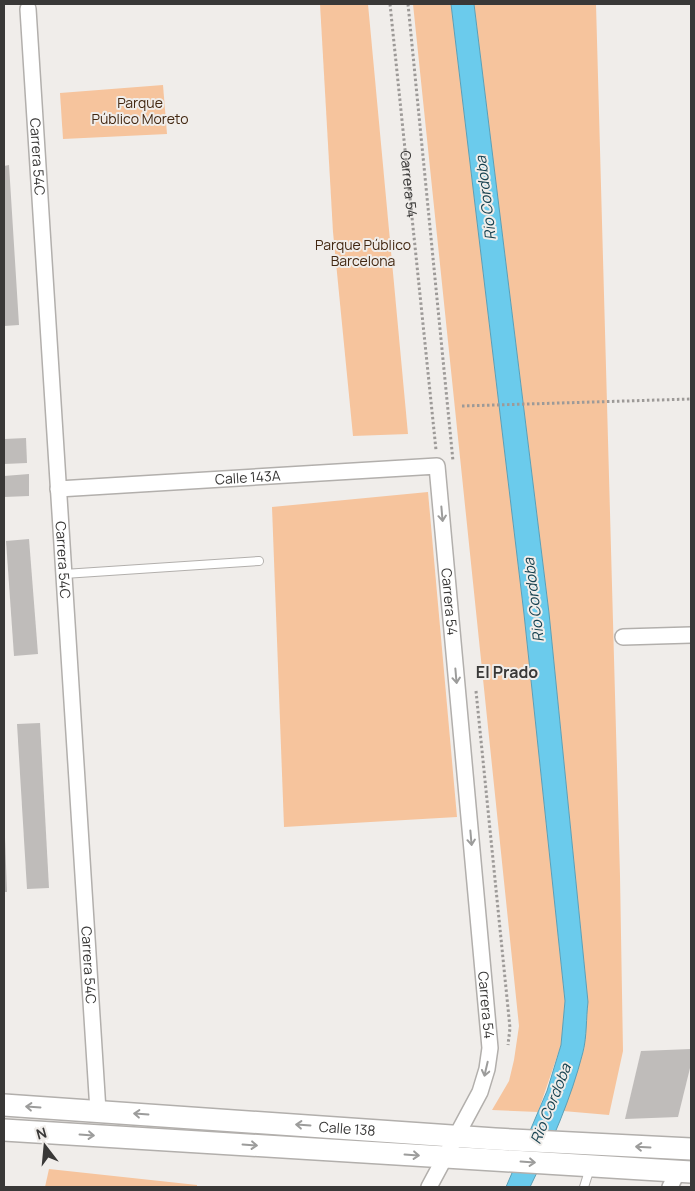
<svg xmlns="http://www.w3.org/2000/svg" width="695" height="1191" font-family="Manrope,sans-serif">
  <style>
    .green { fill: #f6c49d }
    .water { fill: #6bcbec; stroke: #5c9fb6 }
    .building { fill: #bfbcba }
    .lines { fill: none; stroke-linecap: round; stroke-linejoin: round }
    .lane-casing { stroke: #b2afac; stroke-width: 10 }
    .street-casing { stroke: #b2afac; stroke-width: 18 }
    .secondary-casing { stroke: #b2afac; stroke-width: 24 }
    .path { stroke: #9d9a98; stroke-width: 3; stroke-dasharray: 2.5 2.5; stroke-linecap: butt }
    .lane { stroke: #fff; stroke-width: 8 }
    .street { stroke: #fff; stroke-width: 15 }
    .secondary { stroke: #fff; stroke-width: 21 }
    .oneway { stroke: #9c9c9b }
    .labels { text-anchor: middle; stroke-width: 4; stroke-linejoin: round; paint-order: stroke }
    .park-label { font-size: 14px; fill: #422711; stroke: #f0edea }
    .street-label { font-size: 14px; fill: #393837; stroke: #f0edea }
    .water-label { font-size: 15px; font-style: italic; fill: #174250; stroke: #f0edea }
    .quarter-label { font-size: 16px; font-weight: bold; fill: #393837; stroke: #f0edea }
  </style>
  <rect width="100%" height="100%" fill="#f0edea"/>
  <g class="green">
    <path d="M 320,4 L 368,4 L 408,434 L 353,436 L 333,232 Z"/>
    <path d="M 413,4 L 451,4 L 524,614 L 565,1001 L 561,1045 L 538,1112 L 492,1110 L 509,1081 L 514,1060 L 519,1026 Z"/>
    <path d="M 474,4 L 596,4 L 620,876 L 623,1051 L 609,1115 L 563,1111 L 584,1050 L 588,1002 L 549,613 Z"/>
    <path d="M 163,85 L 167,134 L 63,139 L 60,93 Z"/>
    <path d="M 428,492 L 457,817 L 284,827 L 272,507 Z"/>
    <path d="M 49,1169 L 197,1185 L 197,1187 L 45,1187 Z"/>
  </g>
  <path class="water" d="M 451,4 L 474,4 L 549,613 L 588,1002 C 586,1018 587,1036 583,1052 C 571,1099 551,1144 530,1187 L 506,1187 L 547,1091 L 561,1045 L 565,1001 L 524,614 Z"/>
  <g class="building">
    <path d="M 9,165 L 19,325 L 4,326 L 4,166 Z"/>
    <path d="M 26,438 L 27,463 L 4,464 L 4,439 Z"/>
    <path d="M 29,474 L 29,496 L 4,497 L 4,476 Z"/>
    <path d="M 29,539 L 38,654 L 14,656 L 6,541 Z"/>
    <path d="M 40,723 L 49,888 L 27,889 L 17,724 Z"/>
    <path d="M 4,838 L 5,838 L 7,892 L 4,892 Z"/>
    <path d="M 691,1049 L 691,1064 L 678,1117 L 625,1119 L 641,1051 Z"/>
  </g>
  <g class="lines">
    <defs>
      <g id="lane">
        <path d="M 64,574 L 259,561"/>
        <path d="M 584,1187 L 590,1168"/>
      </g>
      <g id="street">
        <path id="s2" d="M 28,9 L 98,1111"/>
        <path id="s3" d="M 58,489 L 437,466 L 490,1048 L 487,1069 L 480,1092 L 429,1187"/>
        <path d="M 623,637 L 691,635"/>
        <path d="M 670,1187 L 678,1171"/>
      </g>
      <g id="secondary">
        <path id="s4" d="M 4,1105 L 495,1139 L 691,1149"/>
        <path d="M 4,1130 L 691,1172"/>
      </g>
    </defs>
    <use href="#lane" class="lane-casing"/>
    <use href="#street" class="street-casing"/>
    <use href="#secondary" class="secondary-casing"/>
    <g class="path">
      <path id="s1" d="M 390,4 L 436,450"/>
      <path d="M 408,4 L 453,461"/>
      <path d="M 462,406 L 691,399"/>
      <path d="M 476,691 L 510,1028 L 508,1045"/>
    </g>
    <use href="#lane" class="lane"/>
    <use href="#street" class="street"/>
    <use href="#secondary" class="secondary"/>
  </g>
  <defs><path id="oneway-shaft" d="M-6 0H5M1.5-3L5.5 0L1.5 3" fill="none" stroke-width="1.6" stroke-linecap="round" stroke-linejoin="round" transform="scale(1.25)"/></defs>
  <g class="oneway">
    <use href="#oneway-shaft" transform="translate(442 514) rotate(85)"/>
    <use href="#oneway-shaft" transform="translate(456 676) rotate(85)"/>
    <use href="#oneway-shaft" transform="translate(471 838) rotate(85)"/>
    <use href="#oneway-shaft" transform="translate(486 1069) rotate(103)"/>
    <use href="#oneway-shaft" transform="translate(33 1107) rotate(-176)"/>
    <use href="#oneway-shaft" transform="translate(141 1114) rotate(-176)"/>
    <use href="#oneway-shaft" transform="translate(303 1125) rotate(-176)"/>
    <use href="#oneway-shaft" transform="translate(87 1135) rotate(4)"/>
    <use href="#oneway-shaft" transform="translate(250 1145) rotate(4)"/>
    <use href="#oneway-shaft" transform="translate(643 1147) rotate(-177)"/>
    <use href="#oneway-shaft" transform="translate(412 1155) rotate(4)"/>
    <use href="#oneway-shaft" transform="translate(528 1162) rotate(4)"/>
  </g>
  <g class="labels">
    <g class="park-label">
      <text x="140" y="108">Parque<tspan x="140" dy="16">Público Moreto</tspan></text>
      <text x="363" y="250">Parque Público<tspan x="363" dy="16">Barcelona</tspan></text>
    </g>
    <g class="street-label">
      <text dy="5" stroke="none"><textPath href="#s2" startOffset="148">Carrera 54C</textPath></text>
      <text dy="5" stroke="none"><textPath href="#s1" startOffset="181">Carrera 54</textPath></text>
      <text dy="5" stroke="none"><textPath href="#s3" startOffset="190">Calle 143A</textPath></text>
      <text dy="5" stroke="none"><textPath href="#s2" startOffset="552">Carrera 54C</textPath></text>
      <text dy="5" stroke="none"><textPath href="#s3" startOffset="516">Carrera 54</textPath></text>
      <text dy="5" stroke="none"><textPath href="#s2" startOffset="958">Carrera 54C</textPath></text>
      <text dy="5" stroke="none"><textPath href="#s3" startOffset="921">Carrera 54</textPath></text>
      <text dy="5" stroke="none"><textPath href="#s4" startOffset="344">Calle 138</textPath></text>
    </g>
    <g class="water-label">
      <text transform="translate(486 198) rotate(-97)" y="5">Rio Cordoba</text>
      <text transform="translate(534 600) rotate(-97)" y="5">Rio Cordoba</text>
      <text transform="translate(551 1104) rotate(-68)" y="5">Rio Cordoba</text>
    </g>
    <g class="quarter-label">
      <text x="507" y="678">El Prado</text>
    </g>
  </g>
  <rect width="695" height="1191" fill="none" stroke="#393837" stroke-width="10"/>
  <g transform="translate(45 1146) rotate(344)" stroke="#f0edea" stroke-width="4" paint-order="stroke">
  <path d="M0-4L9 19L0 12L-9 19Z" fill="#393837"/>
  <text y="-8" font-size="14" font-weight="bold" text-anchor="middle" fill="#393837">N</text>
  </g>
</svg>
